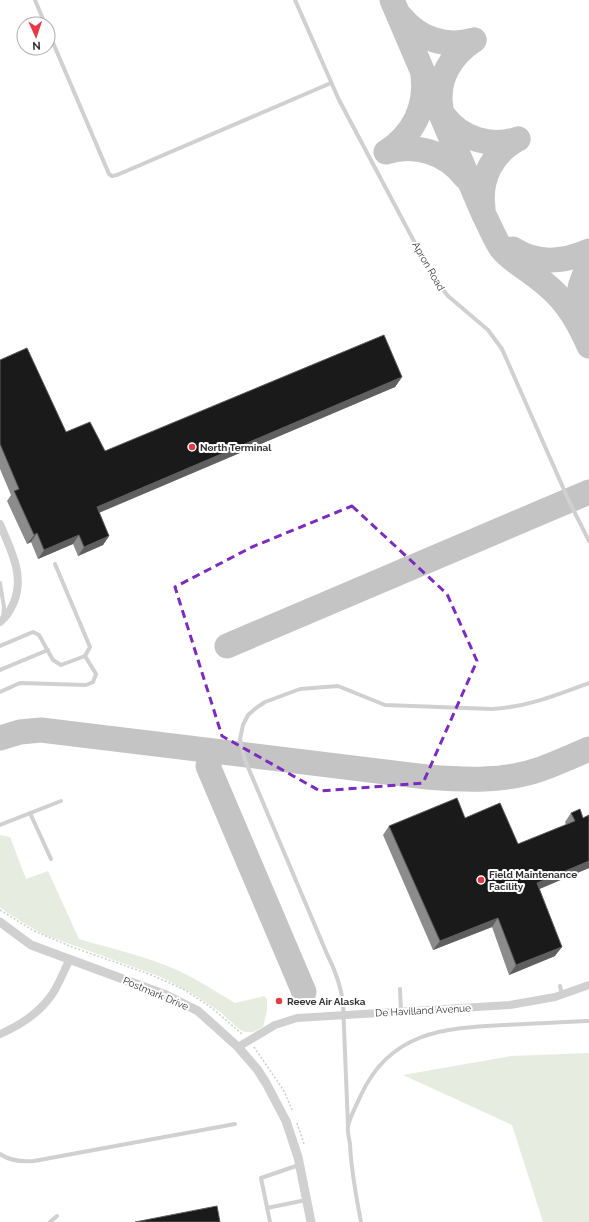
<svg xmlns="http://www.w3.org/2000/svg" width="589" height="1222" font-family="Raleway,sans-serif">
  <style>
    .green { fill: #e6ecdf }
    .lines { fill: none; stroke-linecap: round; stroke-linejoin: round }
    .taxiway { stroke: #c4c4c4; stroke-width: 25 }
    .path { stroke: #cdcdcd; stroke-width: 1.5; stroke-dasharray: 2 2; stroke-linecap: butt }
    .service { stroke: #d0d0d0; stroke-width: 4 }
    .minor { stroke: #d0d0d0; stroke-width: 8 }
    .tertiary { stroke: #d0d0d0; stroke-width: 9 }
    .wall { fill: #8c8c8c }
    .shaded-wall { fill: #5f5f5f }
    .building { fill: #1a1a1a; stroke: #5f5f5f }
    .marked { fill: none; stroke: #7b2cbf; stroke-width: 3; stroke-dasharray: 8 5; stroke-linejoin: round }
    .poi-dot { fill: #e63946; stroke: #fff; stroke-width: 1.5 }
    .labels { text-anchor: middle; stroke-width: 4; stroke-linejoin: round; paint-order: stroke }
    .street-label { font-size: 10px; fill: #333; stroke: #fff }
    .poi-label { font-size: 10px; font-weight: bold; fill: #333; stroke: #fff; text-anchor: start }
  </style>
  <rect width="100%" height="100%" fill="#fff"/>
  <g class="green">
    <path d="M 0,835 L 10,837 L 26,879 L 48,871 L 79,939 C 112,949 147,956 179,971 C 198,980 217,992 235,1003 L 264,996 L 267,999 L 267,1011 L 263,1027 L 253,1032 L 245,1032 L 239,1029 L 219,1011 L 191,993 L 161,977 L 42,934 L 6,912 L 0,907 Z"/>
    <path d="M 589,1053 L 589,1222 L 543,1222 L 512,1125 L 403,1075 L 511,1056 Z"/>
  </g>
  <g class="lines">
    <g class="taxiway">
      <path d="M 392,0 L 484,215 C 490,226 494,238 501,248 C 509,259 523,266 534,275 C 563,296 575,314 589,346"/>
      <path d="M 401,17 C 419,39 446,48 474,40"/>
      <path d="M 423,75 C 427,107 413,135 386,152 C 415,143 446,152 465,177"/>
      <path d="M 441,109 C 436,80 450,56 474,40"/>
      <path d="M 444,116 C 461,139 491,148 518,139"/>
      <path d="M 483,208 C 479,179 492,153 518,139"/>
      <path d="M 513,249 C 538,265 563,262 589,251"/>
      <path d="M 580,325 C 576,305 578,284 589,266"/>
      <path d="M 227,646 L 589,492"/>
      <path d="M 0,738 L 20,732 L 41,730 L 427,777 C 465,780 504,782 541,769 C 557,763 573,756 589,749"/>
      <path d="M 217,752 L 212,755 L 208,766 L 304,992"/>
    </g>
    <g class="path">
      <path d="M 0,910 L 34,931 L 72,947 L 149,974 L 183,989 L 212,1008 L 242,1034"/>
      <path d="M 254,1047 L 284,1091 L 293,1112"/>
      <path d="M 297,1123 L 304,1144"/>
    </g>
    <g class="service">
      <path d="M 35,0 L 45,24"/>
      <path d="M 295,0 L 339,100 L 433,277 L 448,296 L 488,330 L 502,349 L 569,501 L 589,541"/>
      <path d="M 48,31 L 109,174 L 112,176 L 117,175 L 331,83"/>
      <path d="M 0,583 L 4,607 L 3,618"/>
      <path d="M 0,646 L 33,632 L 39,635 L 53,660 L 61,665 L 85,656"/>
      <path d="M 0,670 L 48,650"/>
      <path d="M 0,692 L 20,683 L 86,685 L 93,682 L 96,674 L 85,656 L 90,647 L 55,564"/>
      <path d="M 30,813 L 51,859"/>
      <path d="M 0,825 L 61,801"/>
      <path d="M 560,986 L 562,995"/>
      <path d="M 400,989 L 401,1011"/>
      <path d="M 348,1126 L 343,1003 C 341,985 335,970 327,954 L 245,760 L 240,739 L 243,725 L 248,715 L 256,708 L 265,702 L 300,689 L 338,686 L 385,705 L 492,709 C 527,707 557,695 589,683"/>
      <path d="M 0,1154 C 10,1161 22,1162 34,1161 L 235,1124"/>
      <path d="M 267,1208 L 306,1200"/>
      <path d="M 50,1222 L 57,1216"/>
      <path d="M 270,1222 L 261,1178 L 299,1165"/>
      <path d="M 361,1222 C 356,1196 351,1170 350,1144 C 349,1138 347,1131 348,1126 C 350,1117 357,1104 361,1095 C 390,1032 443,1028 504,1025 C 532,1024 561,1022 589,1021"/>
    </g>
    <g class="minor">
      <path d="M 0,524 C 10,549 25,574 14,602 C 11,609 7,617 0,622"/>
      <path d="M 0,1034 C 21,1025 40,1013 53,993 C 60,982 64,970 70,959"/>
      <path d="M 238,1047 L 275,1025 L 297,1018 L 510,1005 L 555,997 L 589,985"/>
    </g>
    <path class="tertiary" d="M 0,922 L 31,945 L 166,995 L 198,1011 L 238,1047 L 257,1069 L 266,1083 L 286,1121 L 298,1157 L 311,1222"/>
  </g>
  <g class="wall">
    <path d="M 0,360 L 66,432 L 105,451 L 402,377 L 395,387 L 99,513 L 109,536 L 103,545 L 78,556 L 73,544 L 38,559 L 31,542 L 27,544 L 7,501 L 11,495 L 0,469 Z"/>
    <path d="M 571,813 L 583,818 L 589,815 L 589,868 L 539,889 L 555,956 L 509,975 L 492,927 L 433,950 L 383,835 L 389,826 L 465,818 L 518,844 L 566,825 L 565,822 Z"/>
  </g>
  <g class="shaded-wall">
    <path d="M 402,377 L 395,387 L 91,516 L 97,507 Z"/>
    <path d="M 37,533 L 31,542 L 27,544 L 34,535 Z"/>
    <path d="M 79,535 L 73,544 L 38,559 L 44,550 Z"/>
    <path d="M 109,536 L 103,545 L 78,556 L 84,547 Z"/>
    <path d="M 589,861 L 589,868 L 530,893 L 537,883 Z"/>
    <path d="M 498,918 L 492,927 L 433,950 L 440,941 Z"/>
    <path d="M 562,947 L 555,956 L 509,975 L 516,965 Z"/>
  </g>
  <g class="building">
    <path d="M 384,335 L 402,377 L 97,507 L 109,536 L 84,547 L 79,535 L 44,550 L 37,533 L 34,535 L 14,491 L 19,489 L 0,444 L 0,360 L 27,348 L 66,432 L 90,422 L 105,451 Z"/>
    <path d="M 457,798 L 465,818 L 500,803 L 518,844 L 575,821 L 571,813 L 580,809 L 583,818 L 589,815 L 589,861 L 537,883 L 562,947 L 516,965 L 498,918 L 440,941 L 389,826 Z"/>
    <path d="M 217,1206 L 220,1222 L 135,1222 Z"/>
  </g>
  <path class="marked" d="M 352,506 L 447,594 L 477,661 L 423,783 L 320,791 L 222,736 L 175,587 L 252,547 Z"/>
  <g class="poi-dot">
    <circle cx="192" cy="447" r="4"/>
    <circle cx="481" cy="880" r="4"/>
    <circle cx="279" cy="1001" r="4"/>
  </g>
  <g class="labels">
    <g class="street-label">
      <text transform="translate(429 266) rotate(60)" y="4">Apron Road</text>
      <text transform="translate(156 993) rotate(23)" y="4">Postmark Drive</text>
      <text transform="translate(423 1010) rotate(-3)" y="4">De Havilland Avenue</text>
    </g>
    <g class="poi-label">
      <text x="200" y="451">North Terminal</text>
      <text x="489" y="878">Field Maintenance<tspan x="489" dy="12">Facility</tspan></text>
      <text x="287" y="1005">Reeve Air Alaska</text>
    </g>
  </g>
  <g transform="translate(36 36) rotate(177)"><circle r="19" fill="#ffffff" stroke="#adadad"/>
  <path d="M0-3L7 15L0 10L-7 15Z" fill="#e63946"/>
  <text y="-6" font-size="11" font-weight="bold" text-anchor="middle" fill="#333333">N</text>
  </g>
</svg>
